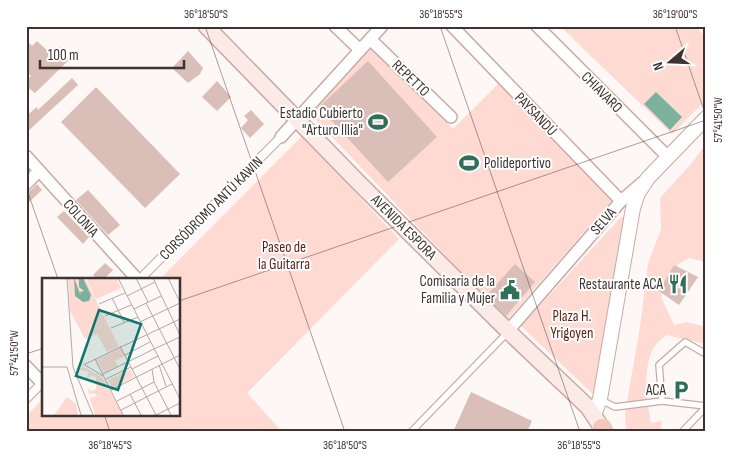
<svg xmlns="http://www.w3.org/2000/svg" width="732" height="458" font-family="'Sofia Sans Condensed',sans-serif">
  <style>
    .green { fill: #fedad2 }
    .water { fill: #7cb19d }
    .building { fill: #dabeb8 }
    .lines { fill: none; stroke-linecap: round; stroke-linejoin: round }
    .service-casing { stroke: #c6aaa4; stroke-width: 8 }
    .pedestrian-casing { stroke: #c6aaa4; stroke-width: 10 }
    .minor-casing { stroke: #c6aaa4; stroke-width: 14 }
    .tertiary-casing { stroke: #c6aaa4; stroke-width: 16 }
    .secondary-casing { stroke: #c6aaa4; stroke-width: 18 }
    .trunk-casing { stroke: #d5d2d1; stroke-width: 20 }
    .service { stroke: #fff; stroke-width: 5.5 }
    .pedestrian { stroke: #fff; stroke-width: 8 }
    .minor { stroke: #fff; stroke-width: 11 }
    .tertiary { stroke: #fff; stroke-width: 14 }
    .secondary { stroke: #fbeae6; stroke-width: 15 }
    .trunk { stroke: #f4c6bc; stroke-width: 18 }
    .ticks { fill: none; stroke: #3e3330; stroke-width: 1; stroke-opacity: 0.45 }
    .labels { text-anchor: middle; stroke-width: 4; stroke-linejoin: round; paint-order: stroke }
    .street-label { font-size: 15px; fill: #3e3330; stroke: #fff }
    .poi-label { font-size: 15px; fill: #3e3330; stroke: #fff; text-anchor: end }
    .park-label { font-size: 15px; fill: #5b1e12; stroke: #fff }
    .inset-road { fill: none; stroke: #b1a9a7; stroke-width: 1 }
    .view { fill: #0f766e; fill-opacity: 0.15; stroke: #0f766e; stroke-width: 2.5 }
    .inset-edge { fill: none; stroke: #3e3330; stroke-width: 2.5 }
    .neatline { fill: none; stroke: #3e3330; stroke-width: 2 }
    .ticks-label { font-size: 12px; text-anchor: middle; fill: #3e3330 }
  </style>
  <rect width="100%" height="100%" fill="#fdf7f6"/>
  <g class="green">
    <path d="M 560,26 L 695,26 L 706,37 L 706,100 L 672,134 Z"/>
    <path d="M 369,44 L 453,129 L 499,83 L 614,198 L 507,320 L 305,109 Z"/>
    <path d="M 302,136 L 399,239 L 247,393 L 282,432 L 26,432 L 26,416 L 44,398 L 44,414 L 179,414 L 179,279 L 160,279 Z"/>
    <path d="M 706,144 L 706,262 L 689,258 L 678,264 L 661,297 L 674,325 L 687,322 L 706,327 L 706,344 L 666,335 C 662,339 655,344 653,349 C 642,371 647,401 651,423 L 662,421 L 660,432 L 626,432 L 625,413 L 640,327 L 648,264 L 661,229 L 660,198 L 691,164 Z"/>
    <path d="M 621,217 L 627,219 L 596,397 L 521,326 Z"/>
  </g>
  <path class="water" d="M 656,92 L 682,117 L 670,130 L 644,104 Z"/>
  <g class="building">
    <path d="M 26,40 L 32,46 L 37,41 L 52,55 L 59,47 L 70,59 L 35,93 L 26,86 L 26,80 L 31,76 L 26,71 Z"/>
    <path d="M 188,51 L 203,68 L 200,74 L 188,83 L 172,68 Z"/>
    <path d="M 368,61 L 437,137 L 388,182 L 319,107 Z"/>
    <path d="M 72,78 L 78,85 L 26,133 L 26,116 L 37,107 L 38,110 Z"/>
    <path d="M 217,81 L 231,97 L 217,111 L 202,97 Z"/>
    <path d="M 96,87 L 180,174 L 145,208 L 61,122 Z"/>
    <path d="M 251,110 L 264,124 L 250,138 L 241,128 L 248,120 L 244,116 Z"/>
    <path d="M 37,184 L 42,190 L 26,205 L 26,191 L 31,190 Z"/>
    <path d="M 88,190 L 120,225 L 108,235 L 76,200 Z"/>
    <path d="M 64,211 L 89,237 L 83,244 L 57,217 Z"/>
    <path d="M 105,263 L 113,270 L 104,279 L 97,279 L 93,275 Z"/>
    <path d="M 515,264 L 535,282 L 506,316 L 486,296 Z"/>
    <path d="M 674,265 L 698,277 L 679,305 L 659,291 Z"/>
    <path d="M 471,392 L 532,421 L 527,432 L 453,432 Z"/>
  </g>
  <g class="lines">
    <defs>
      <g id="service">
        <path d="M 706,354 L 685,342 L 659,365 L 662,401 L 706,406"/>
        <path d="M 601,400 L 615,407 L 662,401"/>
        <path d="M 411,432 L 507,333"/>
        <path d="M 682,432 L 706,407"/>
      </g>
      <g id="pedestrian">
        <path d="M 140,279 L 281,137"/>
        <path d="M 26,399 L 44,381"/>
      </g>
      <g id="minor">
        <path d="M 335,26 L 360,50"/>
        <path d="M 452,26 L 621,201"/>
        <path d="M 537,26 L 668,157"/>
        <path d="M 370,39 L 451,117"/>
        <path d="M 281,137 L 382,26"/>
        <path d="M 26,156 L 137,279"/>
        <path d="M 26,184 L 39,171"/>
        <path d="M 508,331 L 621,201 L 643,182"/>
        <path d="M 26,366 L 42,383"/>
      </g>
      <path id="tertiary" d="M 594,415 L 600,399 L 633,208 L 638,193 L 648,178 L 706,118"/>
      <path id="secondary" d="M 206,26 L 359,183 L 508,331 L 588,407 L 602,428"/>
      <path id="trunk" d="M 602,428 L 604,432"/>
    </defs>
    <use href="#service" class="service-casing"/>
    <use href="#pedestrian" class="pedestrian-casing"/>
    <use href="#minor" class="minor-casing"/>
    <use href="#tertiary" class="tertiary-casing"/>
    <use href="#secondary" class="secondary-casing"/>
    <use href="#trunk" class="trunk-casing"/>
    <use href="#service" class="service"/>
    <use href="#pedestrian" class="pedestrian"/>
    <use href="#minor" class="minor"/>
    <use href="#tertiary" class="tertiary"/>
    <use href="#secondary" class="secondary"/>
    <use href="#trunk" class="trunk"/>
  </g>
  <path class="ticks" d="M 205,26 L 345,432M 440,26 L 580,432M 675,26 L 706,116M 26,187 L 58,279M 179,301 L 706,120M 26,354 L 44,348M 104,414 L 110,432"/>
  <defs>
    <symbol id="stadium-bare" viewBox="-9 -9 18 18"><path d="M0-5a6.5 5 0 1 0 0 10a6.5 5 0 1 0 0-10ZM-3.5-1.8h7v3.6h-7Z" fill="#326f5b" stroke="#fff" stroke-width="2.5" paint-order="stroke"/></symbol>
    <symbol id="restaurant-bare" viewBox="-9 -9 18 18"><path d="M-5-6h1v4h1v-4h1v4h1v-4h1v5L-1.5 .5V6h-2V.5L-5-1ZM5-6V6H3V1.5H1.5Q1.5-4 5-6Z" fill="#326f5b" stroke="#fff" stroke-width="2.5" paint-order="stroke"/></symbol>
    <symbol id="civic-bare" viewBox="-9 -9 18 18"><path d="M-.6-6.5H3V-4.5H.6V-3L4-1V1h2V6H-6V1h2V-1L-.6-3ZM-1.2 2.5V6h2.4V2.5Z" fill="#326f5b" stroke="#fff" stroke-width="2.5" paint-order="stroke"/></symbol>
    <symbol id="parking-bare" viewBox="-9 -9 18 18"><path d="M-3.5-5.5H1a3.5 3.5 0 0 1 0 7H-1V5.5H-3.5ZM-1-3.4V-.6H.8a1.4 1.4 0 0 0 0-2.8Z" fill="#326f5b" stroke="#fff" stroke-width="2.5" paint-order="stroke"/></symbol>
  </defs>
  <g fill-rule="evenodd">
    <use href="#stadium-bare" x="364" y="108" width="28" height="28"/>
    <use href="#stadium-bare" x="455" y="149" width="28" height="28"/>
    <use href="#restaurant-bare" x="664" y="270" width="28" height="28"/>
    <use href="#civic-bare" x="496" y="276" width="28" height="28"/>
    <use href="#parking-bare" x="667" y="376" width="28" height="28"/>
  </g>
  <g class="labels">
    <g class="street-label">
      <text transform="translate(411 78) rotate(44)" y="5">REPETTO</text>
      <text transform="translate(602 92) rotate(45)" y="5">CHIAVARO</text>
      <text transform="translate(536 114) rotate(46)" y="5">PAYSANDÚ</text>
      <text transform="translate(211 208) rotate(-45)" y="5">CORSÓDROMO ANTÚ KAWIN</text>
      <text transform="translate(81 218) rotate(48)" y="5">COLONIA</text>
      <text transform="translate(603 221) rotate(-49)" y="5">SELVA</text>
      <text transform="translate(404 227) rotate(45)" y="5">AVENIDA ESPORA</text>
    </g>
    <g class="poi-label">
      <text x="363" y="118">Estadio Cubierto<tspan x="363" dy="17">"Arturo Illia"</tspan></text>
      <text x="484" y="168" text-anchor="start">Polideportivo</text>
      <text x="495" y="286">Comisaria de la<tspan x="495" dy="17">Familia y Mujer</tspan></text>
      <text x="663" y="289">Restaurante ACA</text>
      <text x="666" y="395">ACA</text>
    </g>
    <g class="park-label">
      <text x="284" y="252">Paseo de<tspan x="284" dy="17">la Guitarra</tspan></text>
      <text x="572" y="321">Plaza H.<tspan x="572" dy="17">Yrigoyen</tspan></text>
    </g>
  </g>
  <g transform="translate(42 278)">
    <rect width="138" height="138" fill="#fdf7f6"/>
    <path d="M 26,0 L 43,0 L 77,69 L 65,74 L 55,56 L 43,61 L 28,33 ZM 44,0 L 74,0 L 79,10 L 54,21 ZM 79,70 L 83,78 L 73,83 L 76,88 L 62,95 L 54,82 ZM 42,89 L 60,99 L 81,137 L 53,137 L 48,120 L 55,118 L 53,115 L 47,116 L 46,110 L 49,113 L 54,111 L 54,99 L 49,97 L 44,102 L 47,94 L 36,91 ZM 88,91 L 92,99 L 70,110 L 66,102 ZM 25,119 L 34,126 L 36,137 L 12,137 Z" fill="#fedad2"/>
    <path d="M 32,0 L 39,18 L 38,14 L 42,13 L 37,9 L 37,0 L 41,0 L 49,17 L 47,23 L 41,24 L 33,18 Z" fill="#7cb19d"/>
    <path class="inset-road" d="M 25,0 L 31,89 L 51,137M 76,0 L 138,121M 94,0 L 106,24M 111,0 L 138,57M 126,0 L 138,24M 85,18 L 113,4M 70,20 L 82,44M 104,25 L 138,91M 57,26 L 83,15M 92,31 L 119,18M 63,38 L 89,27M 98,44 L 138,25M 69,50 L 96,39M 78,68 L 114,137M 112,71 L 138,59M 83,77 L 108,64M 53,81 L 81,137M 41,87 L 138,41M 43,87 L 61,98M 117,87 L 124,108M 0,89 L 25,89 L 39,137M 90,91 L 116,78M 110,91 L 112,104 L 129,137M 61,96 L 112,71M 64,101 L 89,89M 69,112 L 138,77M 88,116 L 99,137M 75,123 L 112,104M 79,132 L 130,106M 114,137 L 138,125"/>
    <path class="view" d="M 57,32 L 99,46 L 76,112 L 34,98 Z"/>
    <rect width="138" height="138" class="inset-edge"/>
  </g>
  <rect width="732" height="458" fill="none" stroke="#ffffff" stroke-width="55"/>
  <g transform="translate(670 62) rotate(251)" stroke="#ffffff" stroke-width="4" paint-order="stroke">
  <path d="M0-4L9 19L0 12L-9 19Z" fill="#3e3330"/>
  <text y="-8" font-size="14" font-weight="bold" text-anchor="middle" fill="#3e3330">N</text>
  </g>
  <path d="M40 60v8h144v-8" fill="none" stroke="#3e3330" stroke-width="2.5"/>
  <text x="48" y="60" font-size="15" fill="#3e3330" stroke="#ffffff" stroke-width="4" paint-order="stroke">100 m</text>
  <rect x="28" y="28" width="676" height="402" class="neatline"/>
  <g class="ticks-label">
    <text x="206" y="18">36°18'50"S</text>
    <text x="441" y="18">36°18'55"S</text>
    <text x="675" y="18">36°19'00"S</text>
    <text transform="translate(718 120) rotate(-90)" y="4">57°41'50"W</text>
    <text transform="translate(14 353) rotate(-90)" y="4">57°41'50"W</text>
    <text x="110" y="449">36°18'45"S</text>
    <text x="345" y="449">36°18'50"S</text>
    <text x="579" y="449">36°18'55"S</text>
  </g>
</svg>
